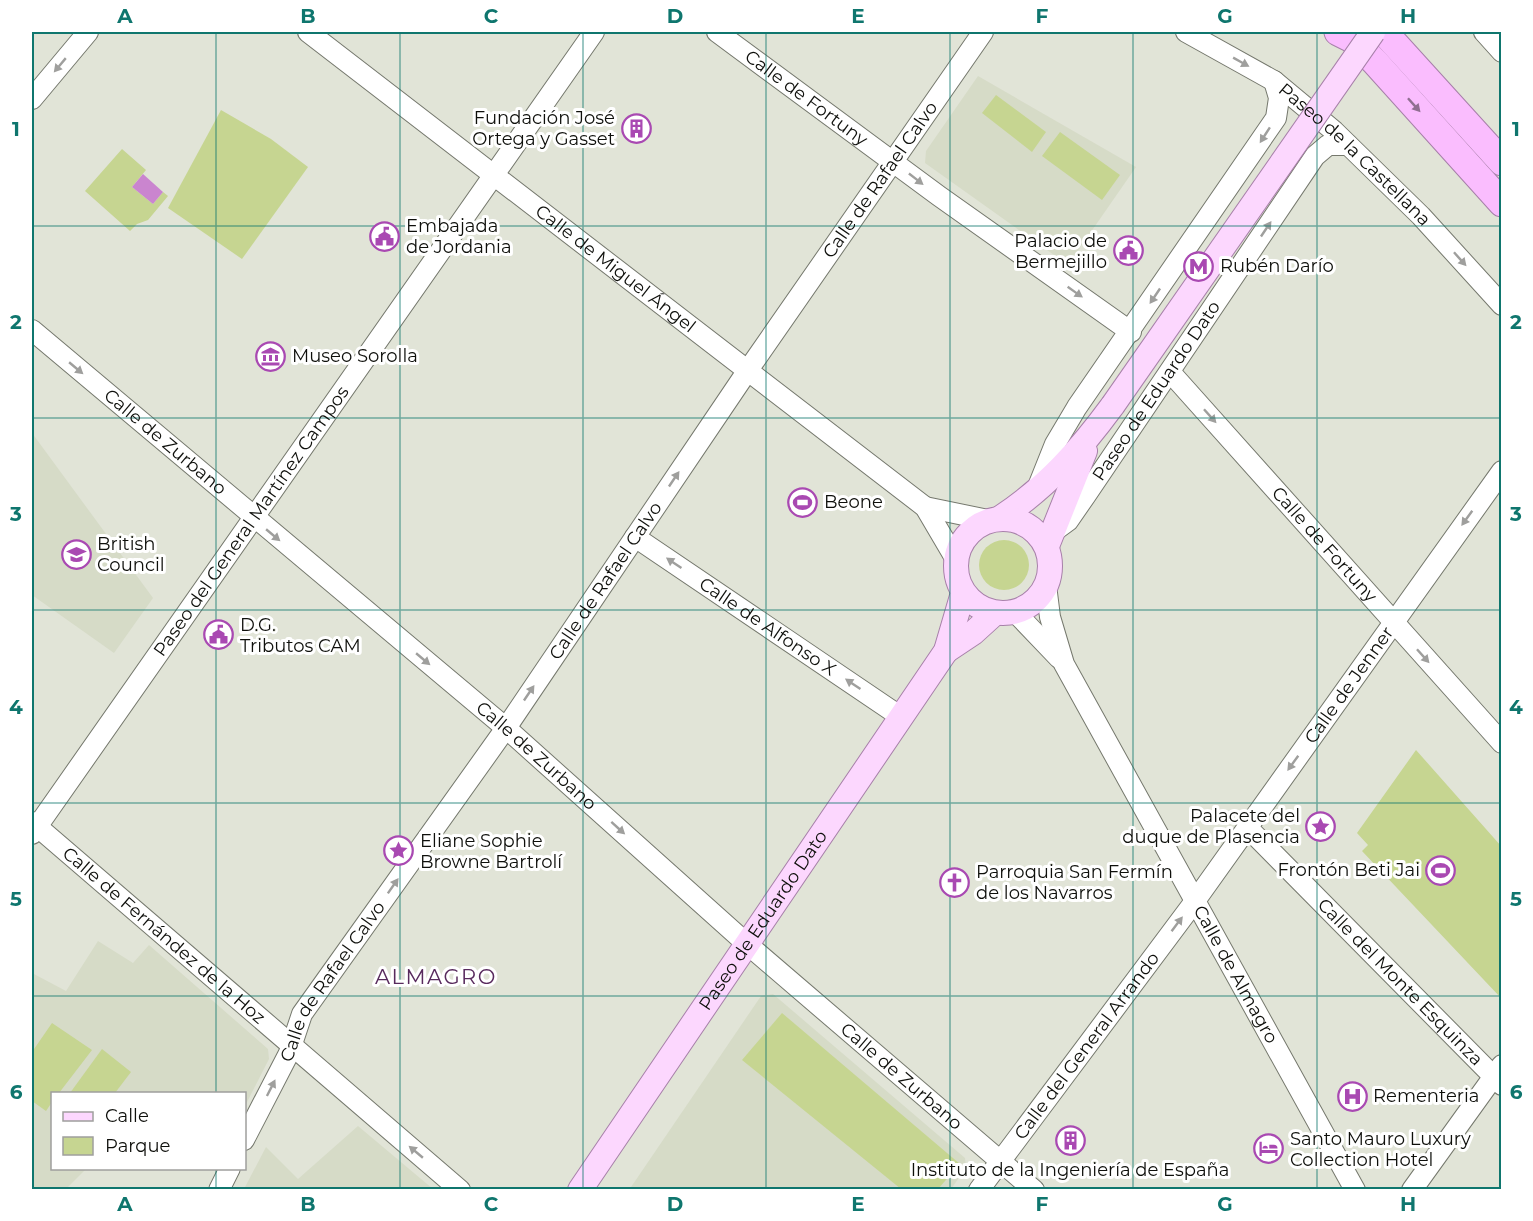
<svg xmlns="http://www.w3.org/2000/svg" width="1533" height="1221" font-family="Montserrat,sans-serif">
  <style>
    .built { fill: #d6dbc7 }
    .green { fill: #c6d591 }
    .water { fill: #ca85cf }
    .lines { fill: none; stroke-linecap: round; stroke-linejoin: round }
    .minor-casing { stroke: #75786d; stroke-width: 22 }
    .major-casing { stroke: #a780a9; stroke-width: 26 }
    .highway-casing { stroke: #a780a9; stroke-width: 29 }
    .minor { stroke: #fff; stroke-width: 20 }
    .major { stroke: #fcd7fe; stroke-width: 24 }
    .highway { stroke: #fabdfe; stroke-width: 27 }
    .major-bridge-casing { stroke: #a780a9; stroke-width: 26; stroke-linecap: butt }
    .major-bridge { stroke: #fcd7fe; stroke-width: 24 }
    .oneway { fill: #9f9f9d }
    .oneway2 { fill: #906f91 }
    .grid { fill: none; stroke: #0f766e; stroke-width: 1.5; stroke-opacity: 0.55 }
    .labels { text-anchor: middle; stroke-width: 6; stroke-linejoin: round; paint-order: stroke }
    .street-label { font-size: 18px; fill: #0e0f0b; stroke: #fff }
    .poi-label { font-size: 18px; fill: #0e0f0b; stroke: #fff; text-anchor: start }
    .quarter-label { font-size: 21px; letter-spacing: 1.5px; fill: #582a5d; stroke: #fff }
    .neatline { fill: none; stroke: #0f766e; stroke-width: 2 }
    .grid-label { font-size: 20px; text-anchor: middle; font-weight: bold; fill: #0f766e }
  </style>
  <rect width="100%" height="100%" fill="#e1e4d7"/>
  <g class="built">
    <path d="M 978,76 L 1136,167 L 1068,265 L 925,163 L 926,151 Z"/>
    <path d="M 32,433 L 153,598 L 114,653 L 32,595 Z"/>
    <path d="M 98,941 L 133,963 L 149,945 L 268,1049 L 269,1059 L 245,1106 L 244,1094 L 52,1094 L 52,1168 L 86,1169 L 66,1189 L 32,1189 L 32,973 L 66,991 Z"/>
    <path d="M 773,994 L 965,1158 L 966,1168 L 951,1189 L 629,1190 L 761,996 Z"/>
    <path d="M 358,1126 L 433,1189 L 244,1189 L 266,1147 L 298,1179 Z"/>
  </g>
  <g class="green">
    <path d="M 996,95 L 1046,132 L 1032,152 L 982,113 Z"/>
    <path d="M 221,110 L 271,139 L 308,167 L 242,259 L 168,208 Z"/>
    <path d="M 1060,132 L 1120,175 L 1102,200 L 1042,156 Z"/>
    <path d="M 122,149 L 146,170 L 132,187 L 153,204 L 163,192 L 168,196 L 148,220 L 137,224 L 130,231 L 85,191 Z"/>
    <circle cx="1004" cy="565" r="25"/>
    <path d="M 1416,750 L 1501,846 L 1501,998 L 1362,851 L 1368,845 L 1357,833 Z"/>
    <path d="M 782,1013 L 960,1164 L 938,1189 L 901,1189 L 742,1060 Z"/>
    <path d="M 52,1023 L 92,1050 L 59,1093 L 52,1094 L 52,1102 L 46,1111 L 32,1101 L 32,1052 Z"/>
    <path d="M 102,1049 L 131,1072 L 115,1093 L 70,1093 Z"/>
  </g>
  <path class="water" d="M 143,174 L 163,192 L 153,204 L 132,187 Z"/>
  <g class="lines">
    <defs>
      <g id="minor">
        <path id="s1" d="M 308,32 L 925,507 L 955,558"/>
        <path id="s2" d="M 717,32 L 939,196 L 1131,332"/>
        <path id="s3" d="M 1186,32 L 1274,81 L 1334,131 L 1421,216 L 1502,305"/>
        <path d="M 1484,32 L 1502,52"/>
        <path d="M 32,99 L 88,32"/>
        <path id="s4" d="M 32,330 L 506,728 L 747,944 L 1034,1190"/>
        <path id="s5" d="M 1171,373 L 1502,743"/>
        <path d="M 1037,489 L 1055,444 L 1077,407 L 1276,118 L 1279,98 L 1274,81"/>
        <path d="M 925,507 L 988,520"/>
        <path id="s6" d="M 1053,532 L 1068,521 L 1086,495 L 1315,156 L 1328,145 L 1348,145"/>
        <path id="s7" d="M 635,537 L 901,717"/>
        <path id="s8" d="M 1046,585 L 1050,617 L 1064,664 L 1355,1190"/>
        <path d="M 1015,612 L 1059,658"/>
        <path id="s9" d="M 32,822 L 460,1190"/>
        <path id="s10" d="M 1247,827 L 1502,1085"/>
        <path id="s11" d="M 32,834 L 594,32"/>
        <path id="s12" d="M 244,1140 L 289,1053 L 302,1014 L 506,728 L 748,370 L 983,32"/>
        <path d="M 219,1190 L 230,1168"/>
        <path id="s13" d="M 979,1190 L 1195,901 L 1502,471"/>
        <path d="M 1412,1190 L 1502,1065"/>
      </g>
      <g id="major">
        <path d="M 1000,518 C 1047,487 1080,450 1113,405"/>
        <circle cx="1003" cy="566" r="47"/>
        <path d="M 1047,546 L 1085,451"/>
        <path d="M 946,651 L 973,633 L 995,613"/>
        <path id="s14" d="M 580,1190 L 946,651 L 963,593"/>
      </g>
      <g id="highway">
        <path d="M 1338,32 L 1352,39 L 1375,62 L 1502,203"/>
        <path d="M 1384,32 L 1502,162"/>
      </g>
    </defs>
    <use href="#minor" class="minor-casing"/>
    <use href="#major" class="major-casing"/>
    <use href="#highway" class="highway-casing"/>
    <use href="#minor" class="minor"/>
    <use href="#major" class="major"/>
    <use href="#highway" class="highway"/>
    <defs>
      <path id="major-bridge" d="M 1113,405 L 1373,32"/>
    </defs>
    <use href="#major-bridge" class="major-bridge-casing"/>
    <use href="#major-bridge" class="major-bridge"/>
  </g>
  <defs><path id="oneway-solid" d="M-6-.8H1V-3.2L6.5 0L1 3.2V.8H-6Z" transform="scale(1.5)"/></defs>
  <g class="oneway">
    <use href="#oneway-solid" transform="translate(1241 62) rotate(29)"/>
    <use href="#oneway-solid" transform="translate(60 65) rotate(130)"/>
    <use href="#oneway-solid" transform="translate(1265 135) rotate(123)"/>
    <use href="#oneway-solid" transform="translate(916 179) rotate(38)"/>
    <use href="#oneway-solid" transform="translate(1266 229) rotate(-56)"/>
    <use href="#oneway-solid" transform="translate(1460 259) rotate(48)"/>
    <use href="#oneway-solid" transform="translate(1075 292) rotate(35)"/>
    <use href="#oneway-solid" transform="translate(1155 296) rotate(124)"/>
    <use href="#oneway-solid" transform="translate(76 368) rotate(40)"/>
    <use href="#oneway-solid" transform="translate(1210 416) rotate(48)"/>
    <use href="#oneway-solid" transform="translate(674 479) rotate(-56)"/>
    <use href="#oneway-solid" transform="translate(1467 518) rotate(126)"/>
    <use href="#oneway-solid" transform="translate(273 535) rotate(40)"/>
    <use href="#oneway-solid" transform="translate(674 563) rotate(-146)"/>
    <use href="#oneway-solid" transform="translate(1423 656) rotate(48)"/>
    <use href="#oneway-solid" transform="translate(423 659) rotate(40)"/>
    <use href="#oneway-solid" transform="translate(853 684) rotate(-146)"/>
    <use href="#oneway-solid" transform="translate(529 693) rotate(-56)"/>
    <use href="#oneway-solid" transform="translate(1293 763) rotate(126)"/>
    <use href="#oneway-solid" transform="translate(618 828) rotate(42)"/>
    <use href="#oneway-solid" transform="translate(393 886) rotate(-55)"/>
    <use href="#oneway-solid" transform="translate(1177 924) rotate(-53)"/>
    <use href="#oneway-solid" transform="translate(271 1088) rotate(-63)"/>
    <use href="#oneway-solid" transform="translate(416 1152) rotate(-140)"/>
  </g>
  <use class="oneway2" href="#oneway-solid" transform="translate(1414 105) rotate(48)"/>
  <path class="grid" d="M 216,32 L 216,1094M 400,32 L 400,1190M 583,32 L 583,1190M 766,32 L 766,1190M 950,32 L 950,1190M 1133,32 L 1133,1190M 1317,32 L 1317,1190M 32,226 L 1502,226M 32,418 L 1502,418M 32,610 L 1502,610M 32,803 L 1502,803M 32,996 L 1502,996M 216,1168 L 216,1190"/>
  <defs>
    <symbol id="building-ring" viewBox="-11 -11 22 22"><circle r="9.5" fill="#fff" stroke="#a949b2" stroke-width="1.5"/><path d="M-4-6H4V6H1V3H-1V6H-4ZM-2.5-4.3h1.7v1.8h-1.7ZM.8-4.3h1.7v1.8H.8ZM-2.5-1h1.7V.8h-1.7ZM.8-1h1.7V.8H.8Z" fill="#a949b2"/></symbol>
    <symbol id="civic-ring" viewBox="-11 -11 22 22"><circle r="9.5" fill="#fff" stroke="#a949b2" stroke-width="1.5"/><path d="M-.6-6.5H3V-4.5H.6V-3L4-1V1h2V6H-6V1h2V-1L-.6-3ZM-1.2 2.5V6h2.4V2.5Z" fill="#a949b2"/></symbol>
    <symbol id="metro-ring" viewBox="-11 -11 22 22"><circle r="9.5" fill="#fff" stroke="#a949b2" stroke-width="1.5"/><path d="M-5.5 5V-5H-3L0 0L3-5H5.5V5H3V-.5L0 4L-3-.5V5Z" fill="#a949b2"/></symbol>
    <symbol id="museum-ring" viewBox="-11 -11 22 22"><circle r="9.5" fill="#fff" stroke="#a949b2" stroke-width="1.5"/><path d="M0-6L6-3V-2H-6V-3ZM-5-1h2V3h-2ZM-1-1h2V3h-2ZM3-1h2V3H3ZM-6 4H6V6H-6Z" fill="#a949b2"/></symbol>
    <symbol id="stadium-ring" viewBox="-11 -11 22 22"><circle r="9.5" fill="#fff" stroke="#a949b2" stroke-width="1.5"/><path d="M0-5a6.5 5 0 1 0 0 10a6.5 5 0 1 0 0-10ZM-3.5-1.8h7v3.6h-7Z" fill="#a949b2"/></symbol>
    <symbol id="school-ring" viewBox="-11 -11 22 22"><circle r="9.5" fill="#fff" stroke="#a949b2" stroke-width="1.5"/><path d="M0-5L7-2L0 1L-7-2ZM-4 1L0 2.5L4 1V4Q0 6-4 4Z" fill="#a949b2"/></symbol>
    <symbol id="sight-ring" viewBox="-11 -11 22 22"><circle r="9.5" fill="#fff" stroke="#a949b2" stroke-width="1.5"/><path d="M0-6L1.8-2.2L6-1.7L2.9 1.2L3.7 5.4L0 3.3L-3.7 5.4L-2.9 1.2L-6-1.7L-1.8-2.2Z" fill="#a949b2"/></symbol>
    <symbol id="church-ring" viewBox="-11 -11 22 22"><circle r="9.5" fill="#fff" stroke="#a949b2" stroke-width="1.5"/><path d="M-1.2-6h2.4v3.5h3.3v2.4h-3.3V6h-2.4V-.1h-3.3v-2.4h3.3Z" fill="#a949b2"/></symbol>
    <symbol id="hospital-ring" viewBox="-11 -11 22 22"><circle r="9.5" fill="#fff" stroke="#a949b2" stroke-width="1.5"/><path d="M-5-5h3v3.5h4V-5h3V5h-3V1.5h-4V5h-3Z" fill="#a949b2"/></symbol>
    <symbol id="hotel-ring" viewBox="-11 -11 22 22"><circle r="9.5" fill="#fff" stroke="#a949b2" stroke-width="1.5"/><path d="M-6-4.5h1.5V1H6V5H4.5V3h-9V5H-6ZM-4 0a1.8 1.8 0 1 1 3.6 0ZM.5 0V-2.5h3Q6-2.5 6 0Z" fill="#a949b2"/></symbol>
  </defs>
  <g fill-rule="evenodd">
    <use href="#building-ring" x="620" y="112" width="33" height="33"/>
    <use href="#civic-ring" x="368" y="220" width="33" height="33"/>
    <use href="#civic-ring" x="1112" y="234" width="33" height="33"/>
    <use href="#metro-ring" x="1182" y="250" width="33" height="33"/>
    <use href="#museum-ring" x="254" y="340" width="33" height="33"/>
    <use href="#stadium-ring" x="786" y="486" width="33" height="33"/>
    <use href="#school-ring" x="60" y="538" width="33" height="33"/>
    <use href="#civic-ring" x="202" y="618" width="33" height="33"/>
    <use href="#sight-ring" x="1304" y="810" width="33" height="33"/>
    <use href="#sight-ring" x="382" y="834" width="33" height="33"/>
    <use href="#stadium-ring" x="1424" y="854" width="33" height="33"/>
    <use href="#church-ring" x="938" y="866" width="33" height="33"/>
    <use href="#hospital-ring" x="1336" y="1080" width="33" height="33"/>
    <use href="#building-ring" x="1054" y="1124" width="33" height="33"/>
    <use href="#hotel-ring" x="1252" y="1132" width="33" height="33"/>
  </g>
  <g class="labels">
    <g class="street-label">
      <text dy="6" stroke="none"><textPath href="#s2" startOffset="111">Calle de Fortuny</textPath></text>
      <text dy="6" stroke="none"><textPath href="#s3" startOffset="210">Paseo de la Castellana</textPath></text>
      <text dy="6" stroke="none"><textPath href="#s12" startOffset="1154">Calle de Rafael Calvo</textPath></text>
      <text dy="6" stroke="none"><textPath href="#s1" startOffset="388">Calle de Miguel Ángel</textPath></text>
      <text dy="6" stroke="none"><textPath href="#s6" startOffset="176">Paseo de Eduardo Dato</textPath></text>
      <text dy="6" stroke="none"><textPath href="#s4" startOffset="174">Calle de Zurbano</textPath></text>
      <text dy="6" stroke="none"><textPath href="#s11" startOffset="382">Paseo del General Martínez Campos</textPath></text>
      <text dy="6" stroke="none"><textPath href="#s5" startOffset="230">Calle de Fortuny</textPath></text>
      <text dy="6" stroke="none"><textPath href="#s12" startOffset="668">Calle de Rafael Calvo</textPath></text>
      <text dy="6" stroke="none"><textPath href="#s7" startOffset="160">Calle de Alfonso X</textPath></text>
      <text dy="6" stroke="none"><textPath href="#s13" startOffset="626">Calle de Jenner</textPath></text>
      <text dy="6" stroke="none"><textPath href="#s4" startOffset="660">Calle de Zurbano</textPath></text>
      <text dy="6" stroke="none"><textPath href="#s14" startOffset="326">Paseo de Eduardo Dato</textPath></text>
      <text dy="6" stroke="none"><textPath href="#s9" startOffset="174">Calle de Fernández de la Hoz</textPath></text>
      <text dy="6" stroke="none"><textPath href="#s8" startOffset="436">Calle de Almagro</textPath></text>
      <text dy="6" stroke="none"><textPath href="#s10" startOffset="218">Calle del Monte Esquinza</textPath></text>
      <text dy="6" stroke="none"><textPath href="#s12" startOffset="182">Calle de Rafael Calvo</textPath></text>
      <text dy="6" stroke="none"><textPath href="#s13" startOffset="180">Calle del General Arrando</textPath></text>
      <text dy="6" stroke="none"><textPath href="#s4" startOffset="1146">Calle de Zurbano</textPath></text>
    </g>
    <g class="poi-label">
      <text x="615" y="124" text-anchor="end">Fundación José<tspan x="615" dy="21">Ortega y Gasset</tspan></text>
      <text x="406" y="232">Embajada<tspan x="406" dy="21">de Jordania</tspan></text>
      <text x="1107" y="247" text-anchor="end">Palacio de<tspan x="1107" dy="21">Bermejillo</tspan></text>
      <text x="1220" y="272">Rubén Darío</text>
      <text x="292" y="362">Museo Sorolla</text>
      <text x="824" y="508">Beone</text>
      <text x="97" y="550">British<tspan x="97" dy="21">Council</tspan></text>
      <text x="240" y="631">D.G.<tspan x="240" dy="21">Tributos CAM</tspan></text>
      <text x="1300" y="822" text-anchor="end">Palacete del<tspan x="1300" dy="21">duque de Plasencia</tspan></text>
      <text x="420" y="847">Eliane Sophie<tspan x="420" dy="21">Browne Bartrolí</tspan></text>
      <text x="1420" y="876" text-anchor="end">Frontón Beti Jai</text>
      <text x="976" y="878">Parroquia San Fermín<tspan x="976" dy="21">de los Navarros</tspan></text>
      <text x="1373" y="1102">Rementeria</text>
      <text x="1290" y="1145">Santo Mauro Luxury<tspan x="1290" dy="21">Collection Hotel</tspan></text>
      <text x="1070" y="1176" text-anchor="middle">Instituto de la Ingeniería de España</text>
    </g>
    <g class="quarter-label">
      <text x="436" y="984">ALMAGRO</text>
    </g>
  </g>
  <rect width="1533" height="1221" fill="none" stroke="#ffffff" stroke-width="66"/>
  <rect x="51" y="1092" width="195" height="78" fill="#ffffff" stroke="#9f9f9d" stroke-width="1.5"/>
  <rect x="63" y="1112" width="30" height="9" fill="#fcd7fe" stroke="#9f9f9d" stroke-width="1.5"/>
  <text x="105" y="1122" font-size="18" fill="#0e0f0b">Calle</text>
  <rect x="63" y="1137" width="30" height="18" fill="#c6d591" stroke="#9f9f9d" stroke-width="1.5"/>
  <text x="105" y="1152" font-size="18" fill="#0e0f0b">Parque</text>
  <rect x="33" y="33" width="1467" height="1155" class="neatline"/>
  <g class="grid-label">
    <text x="125" y="23">A</text>
    <text x="308" y="23">B</text>
    <text x="491" y="23">C</text>
    <text x="675" y="23">D</text>
    <text x="858" y="23">E</text>
    <text x="1042" y="23">F</text>
    <text x="1225" y="23">G</text>
    <text x="1408" y="23">H</text>
    <text x="16" y="136">1</text>
    <text x="1516" y="136">1</text>
    <text x="16" y="329">2</text>
    <text x="1516" y="329">2</text>
    <text x="16" y="521">3</text>
    <text x="1516" y="521">3</text>
    <text x="16" y="714">4</text>
    <text x="1516" y="714">4</text>
    <text x="16" y="906">5</text>
    <text x="1516" y="906">5</text>
    <text x="16" y="1099">6</text>
    <text x="1516" y="1099">6</text>
    <text x="125" y="1211">A</text>
    <text x="308" y="1211">B</text>
    <text x="491" y="1211">C</text>
    <text x="675" y="1211">D</text>
    <text x="858" y="1211">E</text>
    <text x="1042" y="1211">F</text>
    <text x="1225" y="1211">G</text>
    <text x="1408" y="1211">H</text>
  </g>
</svg>
